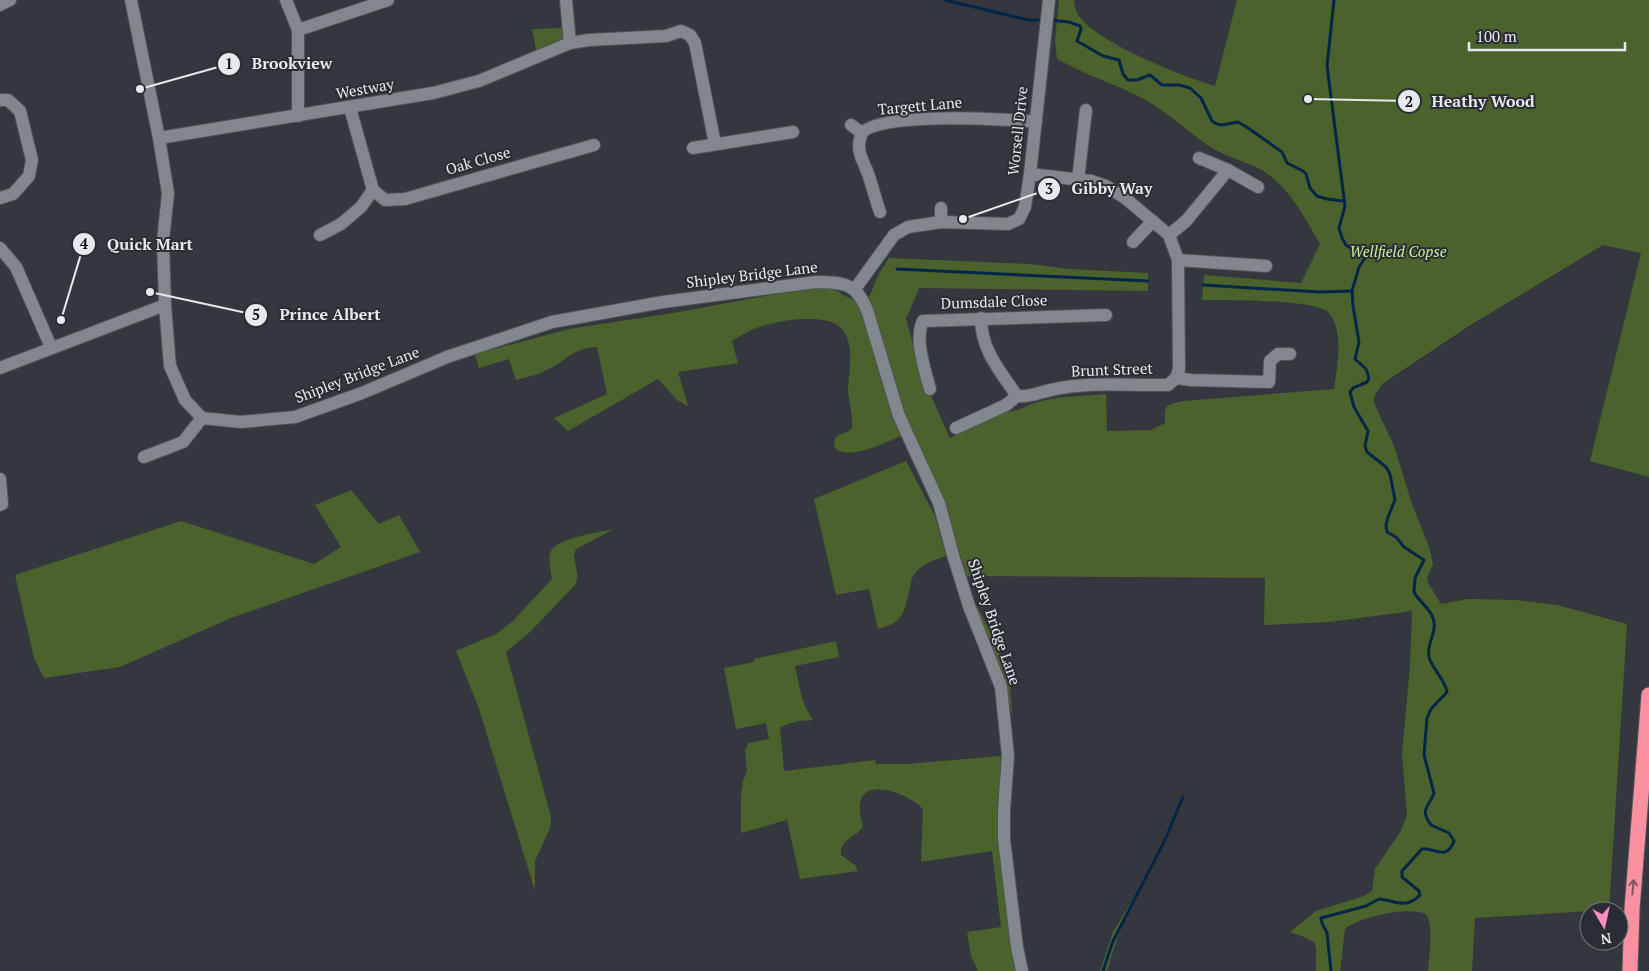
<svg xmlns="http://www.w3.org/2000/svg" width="1649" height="971" font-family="'PT Serif',serif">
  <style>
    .green { fill: #4b622c }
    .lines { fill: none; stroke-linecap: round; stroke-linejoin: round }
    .stream { stroke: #052648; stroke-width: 3 }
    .minor-casing { stroke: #505459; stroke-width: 14 }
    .highway-casing { stroke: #505459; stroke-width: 17 }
    .minor { stroke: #82878e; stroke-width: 12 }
    .highway { stroke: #fb90a1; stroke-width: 15 }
    .oneway { stroke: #7e5560 }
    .labels { text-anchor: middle; stroke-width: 4; stroke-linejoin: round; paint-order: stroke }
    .street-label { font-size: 15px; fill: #e6e9ed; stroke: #2a2e34 }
    .park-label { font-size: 15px; font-style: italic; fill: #c9f198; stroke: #2a2e34 }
    .leader { fill: none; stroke: #e6e9ed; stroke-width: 2 }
    .callout-dot { fill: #e6e9ed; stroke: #2a2e34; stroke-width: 2 }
    .mark-label { font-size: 15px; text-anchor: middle; font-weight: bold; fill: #111 }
    .callout-label { font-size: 16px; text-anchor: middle; font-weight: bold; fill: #e6e9ed; stroke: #2a2e34; stroke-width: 4; stroke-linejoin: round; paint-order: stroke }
  </style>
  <rect width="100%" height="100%" fill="#34383e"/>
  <g class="green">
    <path d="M 1059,0 L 1074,0 C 1075,5 1075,10 1078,15 C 1097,43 1182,76 1215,86 L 1237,0 L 1649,0 L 1649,477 L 1590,461 L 1641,253 L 1603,245 L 1469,326 L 1382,384 L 1374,397 L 1374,403 L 1394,446 L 1412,504 L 1429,547 L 1433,564 L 1427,578 L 1428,583 L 1441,604 L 1468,599 L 1515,600 L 1557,605 L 1627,624 L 1609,910 L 1475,918 L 1472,971 L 1428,971 C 1429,957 1434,925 1426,914 C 1410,906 1358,917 1345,929 L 1340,971 L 1316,971 L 1316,948 L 1314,942 L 1304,937 L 1290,932 L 1316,911 L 1364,896 L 1372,891 L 1375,869 L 1401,831 L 1407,814 L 1402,754 L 1410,666 L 1412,611 L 1329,622 L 1264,625 L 1265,578 L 967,576 L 946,509 L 911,431 C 896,438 848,463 835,448 C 831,430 848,437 852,427 C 854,422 848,397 848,389 C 849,371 854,350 845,333 C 832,310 780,320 759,327 C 750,330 741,335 732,341 L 738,363 L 678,372 L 688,406 L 677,400 L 658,379 L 568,431 L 554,418 L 607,394 L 597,347 C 571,349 570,358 551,368 C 540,374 528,377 516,380 L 509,359 L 479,368 L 475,354 L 569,329 L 673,313 L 819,286 C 837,288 837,293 852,299 C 871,307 871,290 877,278 C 880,271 885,264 889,258 L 1030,264 L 1069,269 L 1148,273 L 1148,291 L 919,288 L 906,319 L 921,374 L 950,438 L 1004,411 C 1015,414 1027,405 1038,402 C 1059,396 1083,396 1106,394 L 1107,431 L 1151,430 L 1165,423 C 1164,404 1166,405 1183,401 L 1334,389 C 1337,368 1344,333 1330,314 C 1318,298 1225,301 1202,300 L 1204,275 L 1301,283 L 1320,244 C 1303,215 1288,184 1258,168 C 1241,160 1221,155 1206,144 C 1185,129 1167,112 1144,99 C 1133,93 1121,88 1109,83 C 1091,76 1074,68 1057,59 L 1055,40 Z"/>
    <path d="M 563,28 L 564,40 L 544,50 L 536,50 L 532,29 Z"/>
    <path d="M 906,461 L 935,516 L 946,556 C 936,559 923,564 916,572 C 912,576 911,582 910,587 C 904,612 905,622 878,629 L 869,589 L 836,595 L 814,499 Z"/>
    <path d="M 351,490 L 379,524 L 399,515 L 420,552 L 231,618 L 120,667 L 44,678 L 34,658 L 15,575 L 181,521 L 314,564 L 341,547 L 315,505 Z"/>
    <path d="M 614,529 L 576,549 C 570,561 582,573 575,585 L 530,632 L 506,652 L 551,817 L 550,828 L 535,861 L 535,891 L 479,709 L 456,651 L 496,634 L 512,622 L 552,579 C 551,571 547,558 551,551 C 557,538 601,532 614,529 Z"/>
    <path d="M 974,601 L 997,644 L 1009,679 L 1013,718 L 1006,688 L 975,609 Z"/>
    <path d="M 836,641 L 839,657 L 795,666 C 799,684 801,704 813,720 L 798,721 L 780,727 L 784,771 L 875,760 L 876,764 L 907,764 L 1001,756 L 1000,821 L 1019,971 L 978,971 L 971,956 L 967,932 L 1001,927 L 992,851 L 921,862 L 923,810 C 919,803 911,800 904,796 C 891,790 864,782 860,803 C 859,811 861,819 863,827 C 856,837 839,840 841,855 L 855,865 L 858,871 L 800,879 L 787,820 L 741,833 L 741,795 L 743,781 L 747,771 L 745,750 L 747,746 L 749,743 L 769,739 L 766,723 L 736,729 L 724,668 L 754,662 L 754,659 Z"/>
    <path d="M 1144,881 L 1119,932 L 1107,971 L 1100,971 L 1113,932 Z"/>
  </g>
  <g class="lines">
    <g class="stream">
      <path d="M 945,0 L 1028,20 L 1042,20"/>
      <path d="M 1049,20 L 1069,22 L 1080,26 L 1081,29 L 1077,41 L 1103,56 L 1119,60 L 1123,74 L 1128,80 L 1137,80 L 1150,75 L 1162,85 L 1179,85 L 1190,88 L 1201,98 L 1212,121 L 1217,124 L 1222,125 L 1238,122 L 1248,128 L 1282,152 L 1287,163 L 1303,171 L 1306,174 L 1310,188 L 1317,196 L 1327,199 L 1343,201"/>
      <path d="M 897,269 L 1148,281"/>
      <path d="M 1203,285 L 1320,292 L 1352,291"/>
      <path d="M 1103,971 L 1113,941 L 1165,840 L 1183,797"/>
      <path d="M 1331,971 L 1327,933 L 1322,923 L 1321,918 L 1366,906 L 1379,899 C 1394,900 1406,910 1420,895 L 1419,891 L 1402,877 L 1402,871 L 1422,849 C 1435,847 1446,862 1454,841 L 1449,833 L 1431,825 C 1419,809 1429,807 1434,793 L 1424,755 L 1427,718 L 1431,709 L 1447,692 C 1445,679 1432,669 1429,657 C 1426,643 1438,632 1433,618 C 1430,608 1419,602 1414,592 L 1415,578 L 1424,560 L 1404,547 L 1396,537 L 1387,532 L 1386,525 L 1388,517 L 1395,500 L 1390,474 L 1386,467 L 1367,452 L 1365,446 L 1368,431 L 1354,407 L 1350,392 L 1353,388 L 1367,382 L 1369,378 L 1366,369 L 1355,359 L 1359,342 L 1353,306 L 1352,291 L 1359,267 L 1365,258 L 1346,245 L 1342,238 L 1339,228 L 1345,206 L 1327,66 L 1334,0"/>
    </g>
    <defs>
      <g id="minor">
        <path d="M 131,0 L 159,138 L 168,193 L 163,241 L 165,305 L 170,366 L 185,400 L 202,418 L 241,422 L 295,417 L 362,393 L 447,357 L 552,322 L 663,302 L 816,282 C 845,282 858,284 868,313 L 899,416 L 939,503 L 953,555 L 969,606 L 1001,687 L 1008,756 L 1004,810 L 1004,839 L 1017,947 L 1022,971"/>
        <path d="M 286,0 L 298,30"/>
        <path d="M 566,0 L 570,43"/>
        <path d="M 0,5 L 10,0"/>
        <path d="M 0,100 L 8,100 L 20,111 L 32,160 L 29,176 L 13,194 L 0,198"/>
        <path d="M 350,108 L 373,190 L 385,200 L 405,199 L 594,145"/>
        <path d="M 298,116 L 298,30 L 388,0"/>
        <path d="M 851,125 L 862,133"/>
        <path d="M 159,138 L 433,93 L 479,81 L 570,43 L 589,40 L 666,36 L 681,31 L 690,35 L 695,43 L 715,144"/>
        <path d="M 693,148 L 793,132"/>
        <path d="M 1199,158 L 1228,170 L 1258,187"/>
        <path d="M 1030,174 L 1091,181 L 1106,186 L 1125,198 L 1169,235 L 1178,260 L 1179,369 L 1176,378"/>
        <path d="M 1078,180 L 1086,110"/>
        <path d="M 880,212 C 875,198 872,184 867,171 C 864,163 859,156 859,146 C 859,143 860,139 861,135 C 871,111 1010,119 1036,122"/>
        <path d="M 941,222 L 941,208"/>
        <path d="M 320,235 L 341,224 L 361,207 L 373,190"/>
        <path d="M 1169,235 L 1186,221 L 1228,170"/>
        <path d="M 1133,242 L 1153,221"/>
        <path d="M 0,248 L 16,267 L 51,347"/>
        <path d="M 1178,260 L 1266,266"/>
        <path d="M 855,289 L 894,235 L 908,227 L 941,222 L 1008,224 L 1019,219 L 1025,207 L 1030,174 L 1049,0"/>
        <path d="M 981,318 C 981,350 1000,371 1017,396 C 1028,398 1040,392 1051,390 C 1090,381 1129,386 1168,385 L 1176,378"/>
        <path d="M 0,368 L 165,305"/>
        <path d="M 1176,378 L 1191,380 L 1269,382 L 1270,361 L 1278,354 L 1290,354"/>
        <path d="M 930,389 C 925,370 914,339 923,321 L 1106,315"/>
        <path d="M 956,428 L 1006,405 L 1017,396"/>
        <path d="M 144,457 L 183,442 L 202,418"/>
        <path d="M 0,479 L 2,504 L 0,505"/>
      </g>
      <path id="highway" d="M 1630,971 L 1632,909 L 1649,695"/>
    </defs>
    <use href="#minor" class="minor-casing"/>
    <use href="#highway" class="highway-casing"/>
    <use href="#minor" class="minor"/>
    <use href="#highway" class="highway"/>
  </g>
  <defs><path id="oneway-shaft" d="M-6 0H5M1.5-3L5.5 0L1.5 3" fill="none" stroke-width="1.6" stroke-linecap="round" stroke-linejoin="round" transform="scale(1.25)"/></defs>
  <use class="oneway" href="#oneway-shaft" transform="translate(1633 887) rotate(-85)"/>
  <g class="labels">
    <g class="street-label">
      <text transform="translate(365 89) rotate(-10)" y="5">Westway</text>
      <text transform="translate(920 106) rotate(-5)" y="5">Targett Lane</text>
      <text transform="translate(1018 131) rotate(-84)" y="5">Worsell Drive</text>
      <text transform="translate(478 161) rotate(-16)" y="5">Oak Close</text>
      <text transform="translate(752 275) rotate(-7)" y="5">Shipley Bridge Lane</text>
      <text transform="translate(994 302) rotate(-2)" y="5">Dumsdale Close</text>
      <text transform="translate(1112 370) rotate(-2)" y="5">Brunt Street</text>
      <text transform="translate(357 375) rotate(-21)" y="5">Shipley Bridge Lane</text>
      <text transform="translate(994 622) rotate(71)" y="5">Shipley Bridge Lane</text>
    </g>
    <g class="park-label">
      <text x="1398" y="257">Wellfield Copse</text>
    </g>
  </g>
  <path class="leader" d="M140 89L229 64M1308 99L1409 101M963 219L1049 189M61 320L84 244M150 292L256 315"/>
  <g class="callout-dot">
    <circle cx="140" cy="89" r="5"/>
    <circle cx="1308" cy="99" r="5"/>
    <circle cx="963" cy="219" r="5"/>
    <circle cx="61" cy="320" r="5"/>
    <circle cx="150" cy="292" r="5"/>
    <circle cx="229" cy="64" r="12"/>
    <circle cx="1409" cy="101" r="12"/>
    <circle cx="1049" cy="189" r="12"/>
    <circle cx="84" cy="244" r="12"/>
    <circle cx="256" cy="315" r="12"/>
  </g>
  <g class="mark-label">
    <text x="229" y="69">1</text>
    <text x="1409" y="107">2</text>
    <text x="1049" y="194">3</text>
    <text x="84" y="249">4</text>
    <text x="256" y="320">5</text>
  </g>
  <g class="callout-label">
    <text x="292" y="69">Brookview</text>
    <text x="1483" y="107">Heathy Wood</text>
    <text x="1112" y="194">Gibby Way</text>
    <text x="150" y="250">Quick Mart</text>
    <text x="330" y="320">Prince Albert</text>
  </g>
  <g transform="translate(1604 926) rotate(171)"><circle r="24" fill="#2a2e34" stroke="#75797e"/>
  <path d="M0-4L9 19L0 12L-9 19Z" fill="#fe8ebd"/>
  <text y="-8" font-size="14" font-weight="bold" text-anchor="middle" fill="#e6e9ed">N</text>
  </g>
  <path d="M1469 42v8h156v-8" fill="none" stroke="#e6e9ed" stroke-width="2.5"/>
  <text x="1476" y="42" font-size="15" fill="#e6e9ed" stroke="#2a2e34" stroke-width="4" paint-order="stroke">100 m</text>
</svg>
